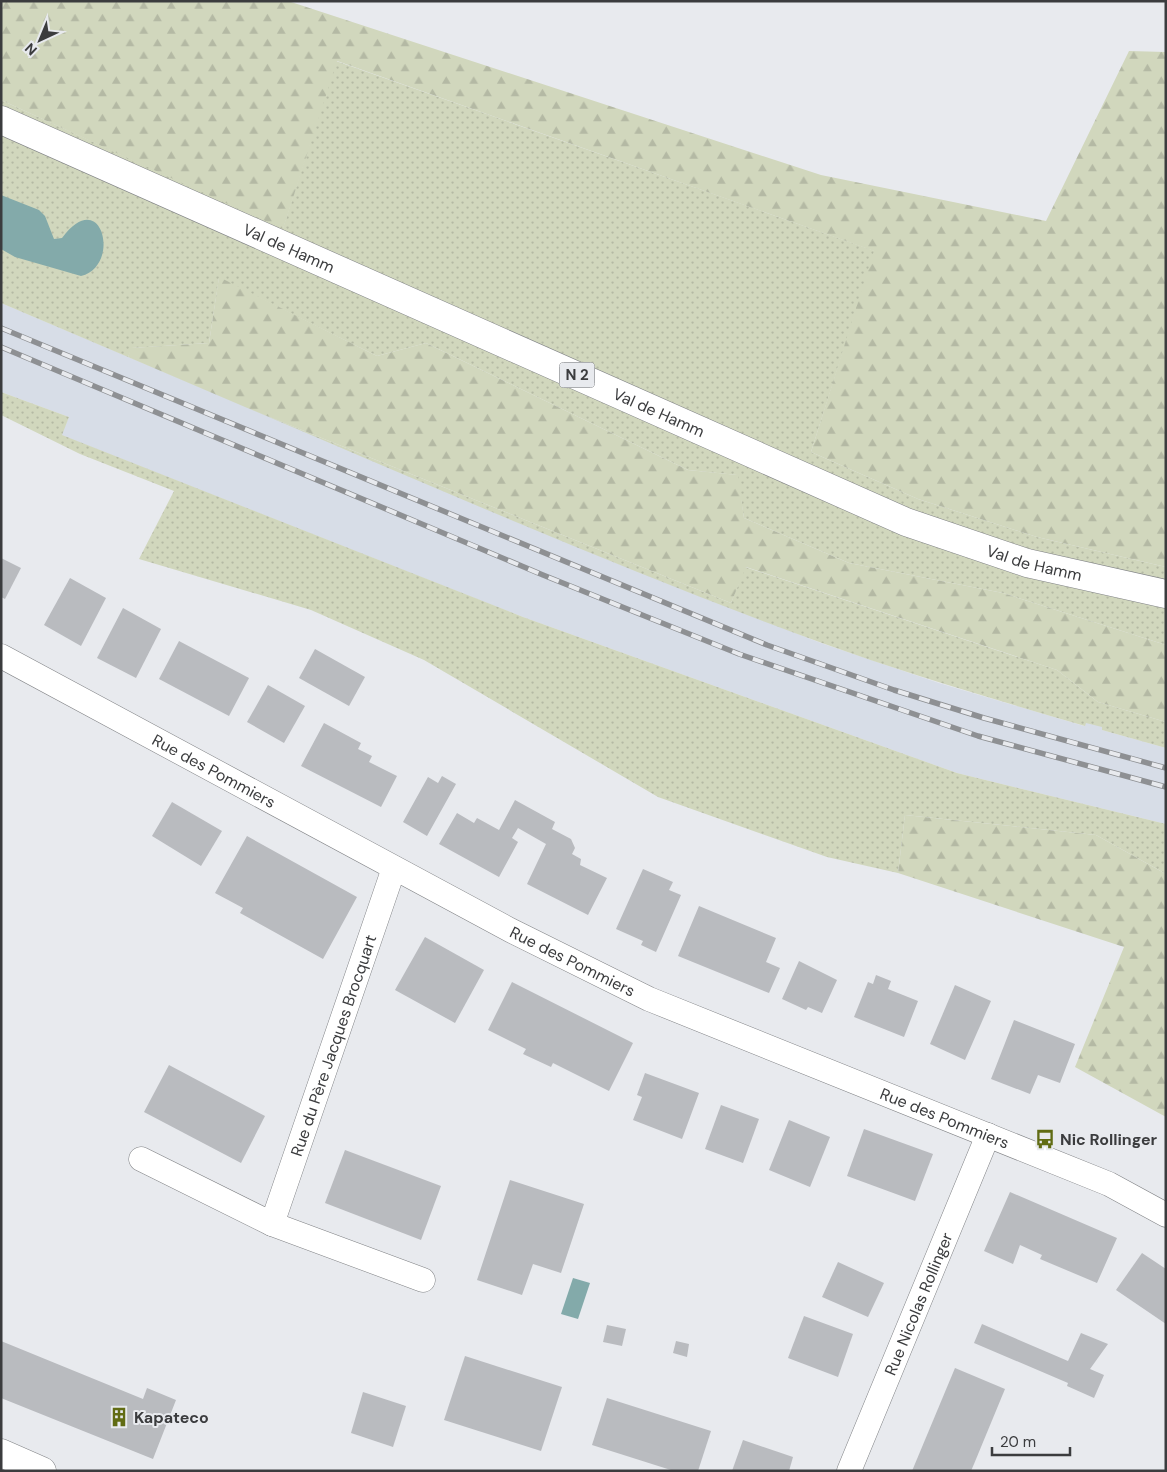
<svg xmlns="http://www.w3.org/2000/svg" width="1167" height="1472" font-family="'DM Sans',sans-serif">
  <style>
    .built { fill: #d7dde7 }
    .grass { fill: url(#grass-dots) }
    .forest { fill: url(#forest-firs) }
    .water { fill: #83aaaa }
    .building { fill: #b9bbbf }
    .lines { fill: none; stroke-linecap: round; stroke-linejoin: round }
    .minor-casing { stroke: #818386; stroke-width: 25 }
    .primary-casing { stroke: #818386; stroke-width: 29 }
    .minor { stroke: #fff; stroke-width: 24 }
    .primary { stroke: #fff; stroke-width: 28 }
    .rail-casing { stroke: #8e9093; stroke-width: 5.5 }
    .rail { stroke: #e8eaee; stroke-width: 4; stroke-dasharray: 11; stroke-linecap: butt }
    .labels { text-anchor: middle; stroke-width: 4; stroke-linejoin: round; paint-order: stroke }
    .shield { fill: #e8eaee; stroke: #6f7073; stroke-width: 1 }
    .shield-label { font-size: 15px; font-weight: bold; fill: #3b3c3e }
    .street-label { font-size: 16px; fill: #3b3c3e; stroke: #e8eaee }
    .poi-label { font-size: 16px; font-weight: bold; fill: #3b3c3e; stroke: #e8eaee; text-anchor: start }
  </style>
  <defs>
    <pattern id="grass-dots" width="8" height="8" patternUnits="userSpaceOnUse" patternTransform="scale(1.25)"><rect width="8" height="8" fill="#d1d7bd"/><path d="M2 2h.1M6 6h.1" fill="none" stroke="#b4b9a4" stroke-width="1.8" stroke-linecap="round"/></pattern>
    <pattern id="forest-firs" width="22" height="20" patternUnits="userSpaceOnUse" patternTransform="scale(1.25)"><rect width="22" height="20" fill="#d1d7bd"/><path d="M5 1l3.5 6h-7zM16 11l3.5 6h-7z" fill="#b4b9a4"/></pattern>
  </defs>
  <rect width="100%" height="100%" fill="#e8eaee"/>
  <path class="built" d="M 1,303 L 614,562 L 821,643 L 939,683 L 1084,726 L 1086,722 L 1103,726 L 1102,730 L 1166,748 L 1166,824 L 957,773 L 523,617 L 61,435 L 69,417 L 1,392 Z"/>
  <g class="grass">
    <path d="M 336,61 L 875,251 L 811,452 L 918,499 L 1037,537 L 1166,567 L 1166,645 L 1003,593 L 849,563 L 744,518 L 737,475 L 688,470 L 426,343 L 377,356 L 219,278 L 209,343 L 132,348 L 128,357 L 1,303 L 1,100 L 283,228 Z"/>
    <path d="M 1,392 L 69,417 L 62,435 L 523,617 L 957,773 L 1166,824 L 1166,874 L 1096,835 L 905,815 L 898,873 L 827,857 L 658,797 L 424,660 L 311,610 L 139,559 L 174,491 L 80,454 L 1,415 Z"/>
    <path d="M 245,407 L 731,603 L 745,567 L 1057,670 L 1098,702 L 1166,722 L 1166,748 L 1102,730 L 1102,727 L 1086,723 L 1085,726 C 996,700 908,674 822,643 C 627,572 436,488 245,407 Z"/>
  </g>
  <g class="forest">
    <path d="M 1,1 L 288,1 L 821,175 L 1046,221 L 1129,51 L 1166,52 L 1166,567 L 1037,537 L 918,499 L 811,452 L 874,251 L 337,61 L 283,229 L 1,100 Z"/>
    <path d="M 219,277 L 377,356 L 426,343 L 688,470 L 738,475 L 744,518 L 849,563 L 1003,593 L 1166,645 L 1166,722 L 1098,702 L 1057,670 L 746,567 L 731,603 L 245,407 L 128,357 L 131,348 L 209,343 Z"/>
    <path d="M 905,815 L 1096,835 L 1166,874 L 1166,1117 L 1075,1067 L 1124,947 L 898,873 Z"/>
  </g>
  <g class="water">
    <path d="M 1,195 L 39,210 L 45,216 L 54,239 L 62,238 C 102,184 122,266 81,276 L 15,257 L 1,249 Z"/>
    <path d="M 573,1278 L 590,1283 L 578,1319 L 561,1314 Z"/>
  </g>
  <g class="building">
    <path d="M 1,558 L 21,568 L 5,599 L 1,597 Z"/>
    <path d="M 70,578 L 106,598 L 81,646 L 44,625 Z"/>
    <path d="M 123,608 L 161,629 L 136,678 L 97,658 Z"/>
    <path d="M 179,641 L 249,678 L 229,716 L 159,679 Z"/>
    <path d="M 315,649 L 365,677 L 349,706 L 299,678 Z"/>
    <path d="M 268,685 L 305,706 L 284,743 L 247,722 Z"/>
    <path d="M 324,723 L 361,743 L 358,749 L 372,756 L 369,762 L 397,776 L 381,807 L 301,766 Z"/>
    <path d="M 442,776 L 456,784 L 427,836 L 403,822 L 428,777 L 438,783 Z"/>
    <path d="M 515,800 L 555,822 L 552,829 L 571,839 L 575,848 L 572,854 L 581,859 L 580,865 L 607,878 L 588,915 L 527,884 L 546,844 L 518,828 L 512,838 L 518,842 L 499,877 L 439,844 L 457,813 L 474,823 L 477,818 L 499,830 Z"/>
    <path d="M 172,802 L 222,831 L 201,866 L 152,836 Z"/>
    <path d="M 247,836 L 357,897 L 323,959 L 240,913 L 243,908 L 215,893 Z"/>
    <path d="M 643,869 L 673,882 L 669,890 L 681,895 L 656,952 L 641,945 L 643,941 L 616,929 Z"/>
    <path d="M 699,906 L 776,938 L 766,962 L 780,968 L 769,993 L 678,956 Z"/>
    <path d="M 425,937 L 484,970 L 455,1023 L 395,990 Z"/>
    <path d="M 799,961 L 837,980 L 822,1013 L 808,1007 L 806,1010 L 782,999 Z"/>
    <path d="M 876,975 L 891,981 L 888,989 L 918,1001 L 904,1037 L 854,1017 L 868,982 L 873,984 Z"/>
    <path d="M 512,982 L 633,1043 L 609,1091 L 553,1063 L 551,1067 L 523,1054 L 526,1049 L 488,1030 Z"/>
    <path d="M 955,985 L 991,1001 L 965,1060 L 930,1044 Z"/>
    <path d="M 1014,1020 L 1075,1044 L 1060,1083 L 1038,1075 L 1030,1094 L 991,1079 Z"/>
    <path d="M 169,1065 L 265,1116 L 241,1163 L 144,1112 Z"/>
    <path d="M 645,1073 L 699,1093 L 682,1139 L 633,1120 L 642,1097 L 637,1095 Z"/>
    <path d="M 721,1105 L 759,1119 L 743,1163 L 705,1149 Z"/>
    <path d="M 789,1120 L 830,1137 L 810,1187 L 769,1170 Z"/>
    <path d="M 864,1129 L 933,1154 L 915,1201 L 847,1176 Z"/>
    <path d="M 345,1150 L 441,1186 L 421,1240 L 325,1203 Z"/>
    <path d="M 510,1180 L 584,1204 L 561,1273 L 533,1264 L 522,1295 L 477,1280 Z"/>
    <path d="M 1010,1192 L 1117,1238 L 1097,1283 L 1040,1259 L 1042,1255 L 1020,1245 L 1013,1264 L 984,1251 Z"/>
    <path d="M 1142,1253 L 1166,1269 L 1166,1324 L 1116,1290 Z"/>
    <path d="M 838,1262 L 884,1283 L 868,1317 L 822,1297 Z"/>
    <path d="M 804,1316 L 853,1334 L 838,1377 L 788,1358 Z"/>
    <path d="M 982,1324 L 1068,1361 L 1081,1333 L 1108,1344 L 1090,1369 L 1104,1375 L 1094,1398 L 1067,1386 L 1068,1383 L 974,1343 Z"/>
    <path d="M 607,1325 L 626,1329 L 622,1346 L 603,1342 Z"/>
    <path d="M 1,1341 L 143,1399 L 147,1388 L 176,1400 L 153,1459 L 1,1398 Z"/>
    <path d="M 676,1341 L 689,1344 L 687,1357 L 673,1353 Z"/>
    <path d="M 465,1356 L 562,1387 L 541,1451 L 444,1420 Z"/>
    <path d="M 955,1368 L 1005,1389 L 974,1464 L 971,1471 L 912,1471 Z"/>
    <path d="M 363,1392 L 406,1406 L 393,1447 L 351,1433 Z"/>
    <path d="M 607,1398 L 711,1431 L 698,1471 L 674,1471 L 592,1445 Z"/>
    <path d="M 743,1440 L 793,1457 L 789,1471 L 732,1471 Z"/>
  </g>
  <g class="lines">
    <defs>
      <g id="minor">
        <path id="s1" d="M 1,656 L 510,930 L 649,999 L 1109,1184 L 1166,1215"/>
        <path id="s2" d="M 141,1159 L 272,1224 L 394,868"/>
        <path d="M 272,1224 L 423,1280"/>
        <path id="s3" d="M 849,1471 L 988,1135"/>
      </g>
      <g id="primary">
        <path id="s4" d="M 1,120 L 906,522 L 1027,563 L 1166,594"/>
        <path d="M 1,1453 L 42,1471"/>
      </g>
    </defs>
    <use href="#minor" class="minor-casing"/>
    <use href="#primary" class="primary-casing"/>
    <use href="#minor" class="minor"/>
    <use href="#primary" class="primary"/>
    <defs>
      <g id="rail">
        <path d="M 1,328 L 767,645 L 894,690 L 984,718 L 1166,768"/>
        <path d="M 1,347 L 543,575 L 739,654 L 978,736 L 1166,787"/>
      </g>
    </defs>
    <use href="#rail" class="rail-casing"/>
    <use href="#rail" class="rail"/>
  </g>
  <defs>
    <symbol id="bus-bare" viewBox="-9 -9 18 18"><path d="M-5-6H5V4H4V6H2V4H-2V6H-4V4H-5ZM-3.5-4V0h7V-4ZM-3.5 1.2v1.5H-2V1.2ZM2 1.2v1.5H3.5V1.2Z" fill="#616c14" stroke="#e8eaee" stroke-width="2.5" paint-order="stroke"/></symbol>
    <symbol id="building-bare" viewBox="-9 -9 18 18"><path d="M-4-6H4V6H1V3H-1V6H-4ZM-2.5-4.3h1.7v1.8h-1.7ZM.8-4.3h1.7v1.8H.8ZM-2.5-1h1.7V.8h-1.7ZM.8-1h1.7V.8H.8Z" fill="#616c14" stroke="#e8eaee" stroke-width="2.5" paint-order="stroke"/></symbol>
  </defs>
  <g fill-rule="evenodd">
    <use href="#bus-bare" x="1031" y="1125" width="28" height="28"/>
    <use href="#building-bare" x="105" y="1403" width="28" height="28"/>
  </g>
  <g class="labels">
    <rect class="shield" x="559.5" y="362.5" width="35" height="25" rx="4"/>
    <g class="shield-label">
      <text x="577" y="380">N 2</text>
    </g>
    <g class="street-label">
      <text dy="6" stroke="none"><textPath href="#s4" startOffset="315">Val de Hamm</textPath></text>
      <text dy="6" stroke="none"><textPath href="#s4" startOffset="720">Val de Hamm</textPath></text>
      <text dy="6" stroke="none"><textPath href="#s4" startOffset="1125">Val de Hamm</textPath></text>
      <text dy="6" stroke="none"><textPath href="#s1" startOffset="242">Rue des Pommiers</textPath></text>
      <text dy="6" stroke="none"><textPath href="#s1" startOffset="648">Rue des Pommiers</textPath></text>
      <text dy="6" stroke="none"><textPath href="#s2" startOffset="335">Rue du Père Jacques Brocquart</textPath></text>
      <text dy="6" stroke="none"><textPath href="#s1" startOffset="1052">Rue des Pommiers</textPath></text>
      <text dy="6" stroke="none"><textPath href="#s3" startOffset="181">Rue Nicolas Rollinger</textPath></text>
    </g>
    <g class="poi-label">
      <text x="1060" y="1145">Nic Rollinger</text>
      <text x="134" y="1423">Kapateco</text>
    </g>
  </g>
  <rect width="1167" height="1472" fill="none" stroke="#3b3c3e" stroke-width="5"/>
  <g transform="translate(40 40) rotate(224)" stroke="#e8eaee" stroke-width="4" paint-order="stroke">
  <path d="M0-4L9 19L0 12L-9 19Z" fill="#3b3c3e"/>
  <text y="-8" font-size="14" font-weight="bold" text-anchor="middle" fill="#3b3c3e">N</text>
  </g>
  <path d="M992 1447v8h78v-8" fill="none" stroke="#3b3c3e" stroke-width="2.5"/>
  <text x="1000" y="1447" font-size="15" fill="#3b3c3e" stroke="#e8eaee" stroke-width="4" paint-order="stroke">20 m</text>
</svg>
